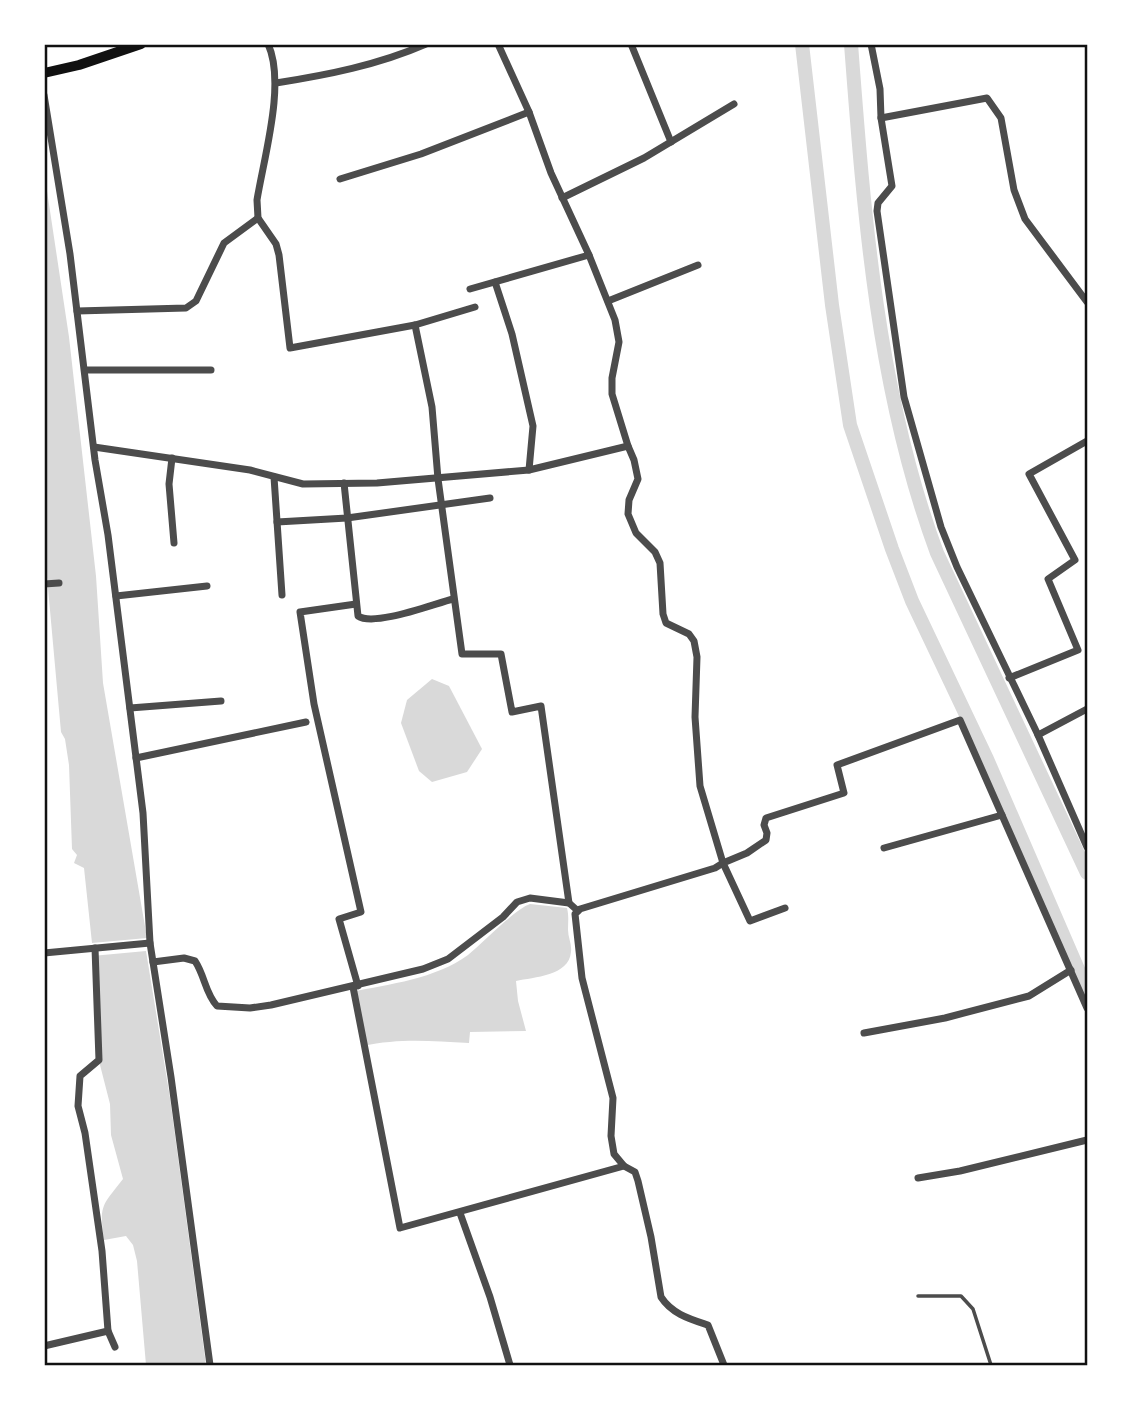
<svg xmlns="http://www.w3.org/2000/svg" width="1131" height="1409" font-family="'IBM Plex Serif',serif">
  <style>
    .water { fill: #d9d9d9 }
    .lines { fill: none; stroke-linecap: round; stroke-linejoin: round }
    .canal { stroke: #d9d9d9; stroke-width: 14 }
    .service { stroke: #4c4c4c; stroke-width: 3.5 }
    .minor { stroke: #4c4c4c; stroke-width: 7 }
    .secondary { stroke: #111; stroke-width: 10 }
    .neatline { fill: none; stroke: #111; stroke-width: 2.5 }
  </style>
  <rect width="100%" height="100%" fill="#fff"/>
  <g class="water">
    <path d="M 44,171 L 69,337 L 96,576 L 103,683 L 147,938 L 92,943 L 84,868 L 74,863 L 77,855 L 72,849 L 69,765 L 65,739 L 61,732 L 46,566 L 44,563 Z"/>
    <path d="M 432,679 L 449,686 L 482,749 L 467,772 L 432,782 L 419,771 L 401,723 L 407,700 Z"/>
    <path d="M 530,904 L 567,908 C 569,916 568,922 568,930 C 568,937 572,944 571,952 C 569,976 534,977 516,981 L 518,1001 L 526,1031 L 470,1032 L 469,1043 C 430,1041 401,1038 362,1046 L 351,992 C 390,984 435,979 468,955 C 483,943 515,909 530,904 Z"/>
    <path d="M 146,951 L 170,1098 L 206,1365 L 146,1365 L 137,1261 L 133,1245 L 126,1236 L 104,1240 C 99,1205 102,1206 123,1179 L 111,1135 L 110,1104 L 99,1061 L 92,956 Z"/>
  </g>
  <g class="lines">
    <g class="canal">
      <path d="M 802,44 L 832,305 L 850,425 L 892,549 L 912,601 L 987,759 L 1087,990"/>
      <path d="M 851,44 C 864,215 877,391 937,553 L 1087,873"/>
    </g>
    <path class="service" d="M 918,1296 L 961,1296 L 973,1309 L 991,1365"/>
    <g class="minor">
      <path d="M 268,44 C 286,83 264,157 257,200 L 258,218 L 276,244 L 279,255 L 290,348 L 415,325 L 475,307"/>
      <path d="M 498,44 L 529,112 L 551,173 L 589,255 L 615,320 L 619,342 L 612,378 L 612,394 L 628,446 L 634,460 L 638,479 L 629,500 L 628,514 L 636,533 L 655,552 L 660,563 L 663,614 L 666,623 L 689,634 L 694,641 L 697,657 L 695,717 L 700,786 L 723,863 L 715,868 L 580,909 L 575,914 L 582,978 L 613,1098 L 611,1136 L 614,1154 L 624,1166 L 635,1172 L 638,1181 L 651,1237 L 661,1297 C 672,1314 690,1319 708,1325 L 724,1365"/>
      <path d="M 631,44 L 671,142"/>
      <path d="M 871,44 L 880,89 L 881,118 L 892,186 L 878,203 L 877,211 L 904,397 L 941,527 L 957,567 L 1038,735 L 1087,847"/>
      <path d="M 276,83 C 327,75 378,65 426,44"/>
      <path d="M 44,95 L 70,254 L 95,460 L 108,535 L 143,813 L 150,943 L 171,1077 L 210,1365"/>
      <path d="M 881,118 L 987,98 L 1001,118 L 1014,190 L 1025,219 L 1087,302"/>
      <path d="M 340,179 L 421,154 L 529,112"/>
      <path d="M 562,198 L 644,158 L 734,104"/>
      <path d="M 495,282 L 512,334 L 533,426 L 529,470"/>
      <path d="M 470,289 L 589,255"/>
      <path d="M 608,301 L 698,265"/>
      <path d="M 77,311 L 186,308 L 196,301 L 224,243 L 258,218"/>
      <path d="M 415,325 L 432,407 L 438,479 L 462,654 L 501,654 L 512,712 L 541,706 L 569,903"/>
      <path d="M 85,370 L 211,370"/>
      <path d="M 94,447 L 250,470 L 303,484 L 377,483 L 529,470 L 628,446"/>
      <path d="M 172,458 L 169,484 L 174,543"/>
      <path d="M 274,477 L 282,595"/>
      <path d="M 344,483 L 358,616 C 374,627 433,604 453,599"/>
      <path d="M 277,522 L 347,518 L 490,498"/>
      <path d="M 44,584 L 59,583"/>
      <path d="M 116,596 L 207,586"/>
      <path d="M 356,604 L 300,612 L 314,704 L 361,912 L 339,919 L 358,986"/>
      <path d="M 1009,678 L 1078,650 L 1048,579 L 1075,560 L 1029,474 L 1087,441"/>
      <path d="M 130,708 L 221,701"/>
      <path d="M 1038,735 L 1087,709"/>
      <path d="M 136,758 L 306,722"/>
      <path d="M 884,848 L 1002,815"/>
      <path d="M 785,908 L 750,921 L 723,863 L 747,853 L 766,840 L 767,833 L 764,825 L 766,818 L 844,793 L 837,765 L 960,720 L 1087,1008"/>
      <path d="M 44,953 L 150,943"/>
      <path d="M 153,962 L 184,958 L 195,961 C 205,976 205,993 217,1006 L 250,1008 L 271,1005 L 423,969 L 448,959 L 503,917 L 517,902 L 530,898 L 569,903 L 578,911"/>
      <path d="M 353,987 L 400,1228 L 624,1166"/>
      <path d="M 864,1033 L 945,1018 L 1029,996 L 1071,970"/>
      <path d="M 918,1178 L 960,1171 L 1087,1140"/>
      <path d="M 460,1213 L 490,1297 L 510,1365"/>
      <path d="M 108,1331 L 115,1347"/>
      <path d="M 44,1346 L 108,1331 L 102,1251 L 85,1133 L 78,1106 L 80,1076 L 99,1060 L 95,948"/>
    </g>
    <path class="secondary" d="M 44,73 L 79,65 L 141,44"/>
  </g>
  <rect width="1131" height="1409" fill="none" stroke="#ffffff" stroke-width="91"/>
  <rect x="46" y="46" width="1040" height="1318" class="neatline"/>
</svg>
